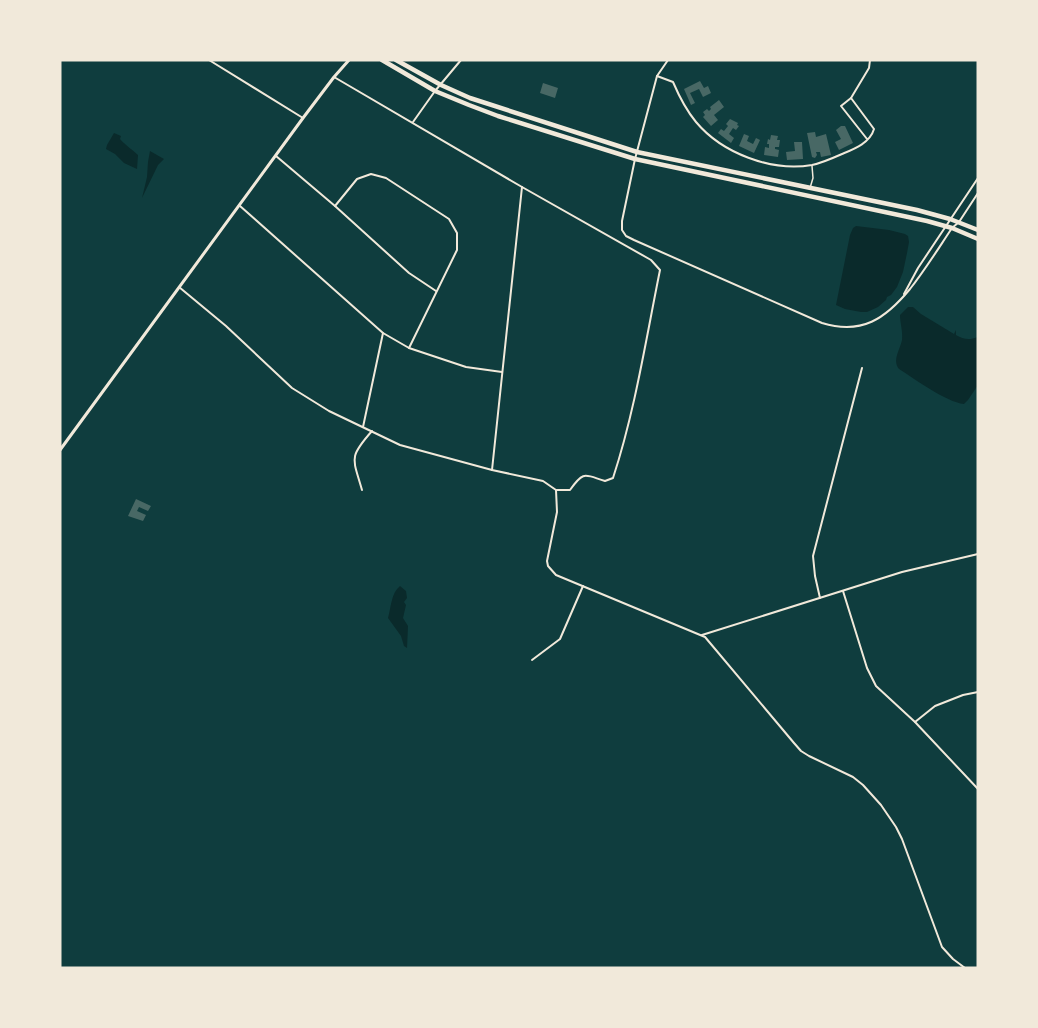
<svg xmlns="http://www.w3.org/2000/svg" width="1038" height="1028" font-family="Karla,sans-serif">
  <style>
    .water { fill: #0a2a2b }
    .building { fill: #486865 }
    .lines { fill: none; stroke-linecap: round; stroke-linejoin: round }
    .service { stroke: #f1e9da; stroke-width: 1.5 }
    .minor { stroke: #f1e9da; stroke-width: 2 }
    .tertiary { stroke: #f1e9da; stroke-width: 3 }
    .primary { stroke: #f1e9da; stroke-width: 4.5 }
  </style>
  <rect width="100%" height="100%" fill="#0f3d3e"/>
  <g class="water">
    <path d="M 114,133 L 121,136 L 120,139 C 126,146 132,149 138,155 L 137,169 L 124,163 L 115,154 L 106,149 L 107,145 Z"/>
    <path d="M 150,151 L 164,159 L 158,165 L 142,198 L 147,177 L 148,162 Z"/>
    <path d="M 856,226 L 889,230 L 905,234 L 908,236 L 909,242 L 907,253 L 903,272 L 897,287 L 891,295 L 887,297 L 886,300 L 878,307 L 867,312 L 861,312 L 845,309 L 836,305 L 850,235 L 853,228 Z"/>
    <path d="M 908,307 L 913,307 L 921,314 L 954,334 L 956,330 L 956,335 C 964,340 970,340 978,337 L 978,385 L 968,400 L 964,404 C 946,402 915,379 899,369 C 892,360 900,350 902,340 C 903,331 900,323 900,315 Z"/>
    <path d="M 400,586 L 406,591 L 407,598 L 404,602 L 406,605 L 403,618 L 408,626 L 407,648 L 404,646 L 401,636 L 388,618 C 391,608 391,593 400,586 Z"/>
  </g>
  <g class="building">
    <path d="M 700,81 L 704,88 L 708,86 L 711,93 L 703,97 L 699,89 L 690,93 L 695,103 L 691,105 L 684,89 Z"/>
    <path d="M 543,83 L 558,88 L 555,98 L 540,93 Z"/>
    <path d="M 719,100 L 724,107 L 714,115 L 718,120 L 711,126 L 703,117 L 705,115 L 703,112 L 707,109 L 709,111 L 711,109 L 710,107 Z"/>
    <path d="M 730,119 L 738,123 L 737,125 L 739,126 L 736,130 L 733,128 L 729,134 L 734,138 L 731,143 L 718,133 L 721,129 L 724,131 L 728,126 L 726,124 Z"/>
    <path d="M 841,126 L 845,126 L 853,143 L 839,150 L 835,142 L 841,139 L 836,130 Z"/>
    <path d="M 815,132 L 816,137 L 826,134 L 831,155 L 821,157 L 820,152 L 816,152 L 817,155 L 815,158 L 812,157 L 807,133 Z"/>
    <path d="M 744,134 L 749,136 L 747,141 L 753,144 L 756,138 L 760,140 L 754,153 L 739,146 Z"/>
    <path d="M 771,135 L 778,136 L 777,140 L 780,140 L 779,147 L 775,147 L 775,149 L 779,150 L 778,157 L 764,155 L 765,147 L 769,148 L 769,144 L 767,144 L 768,139 L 770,140 Z"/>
    <path d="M 794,142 L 802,142 L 803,159 L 787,160 L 786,152 L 795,151 Z"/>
    <path d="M 136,499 L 151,506 L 148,511 L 139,507 L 137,511 L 146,515 L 143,521 L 128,516 Z"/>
  </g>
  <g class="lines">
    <path class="service" d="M 810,188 L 813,178 L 812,166"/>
    <g class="minor">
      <path d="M 209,60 L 303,118"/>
      <path d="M 668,60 L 657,76 L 635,159 L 622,221 L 622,230 L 626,236 L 634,240 L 822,323 C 862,335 885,319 910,289 C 925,270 938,249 952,228 L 959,222 L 978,193"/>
      <path d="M 657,76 L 673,82 C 679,96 686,110 696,122 C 722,153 771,172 812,165 C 822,163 833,158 842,154 C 854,149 870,143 874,129 L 851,98 L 841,106 L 867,139"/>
      <path d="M 334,77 L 522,187 L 651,260 L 660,270 C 646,339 635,411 613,478 L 605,481 C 585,475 584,470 570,490 L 557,490"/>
      <path d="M 851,98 L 869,68 L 870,60"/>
      <path d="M 413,122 L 435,91 L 461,60"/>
      <path d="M 276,156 L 335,206 L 409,273 L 436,291"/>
      <path d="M 240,206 L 383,333 L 409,348 L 466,367 L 502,372"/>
      <path d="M 335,206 L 357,179 L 371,174 L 386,178 L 449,219 L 457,233 L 457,250 L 409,348"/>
      <path d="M 179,287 L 226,326 L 292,388 L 329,411 L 400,445 L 492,470 L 543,481 L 556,490"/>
      <path d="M 904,294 L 918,268 L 978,178"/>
      <path d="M 363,427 L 383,333"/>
      <path d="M 492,470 L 522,187"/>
      <path d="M 362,490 C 353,458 348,458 372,431"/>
      <path d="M 556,490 L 557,512 L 547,561 L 548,566 L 556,575 L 705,637 L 794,743 L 801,751 L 809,756 L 853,777 L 863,785 L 881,805 L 896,827 L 902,839 L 942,947 L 953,959 L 965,968"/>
      <path d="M 843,591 L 867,668 L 876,686 L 915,722 L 978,789"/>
      <path d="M 820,598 L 815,576 L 813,556 L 862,368"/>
      <path d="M 702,635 L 902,572 L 978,554"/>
      <path d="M 532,660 L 560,639 L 583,586"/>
      <path d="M 915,722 L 935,706 L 963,695 L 978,692"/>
    </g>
    <path class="tertiary" d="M 60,450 L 303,118 L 334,77 L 349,60"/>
    <g class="primary">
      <path d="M 382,60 L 435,91 L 469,105 L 498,116 L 635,159 L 927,221 L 952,228 L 978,239"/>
      <path d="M 396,60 L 441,85 L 470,98 L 637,152 L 917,210 L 950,219 L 978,230"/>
    </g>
  </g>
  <rect width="1038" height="1028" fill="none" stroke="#f1e9da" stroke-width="123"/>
</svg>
